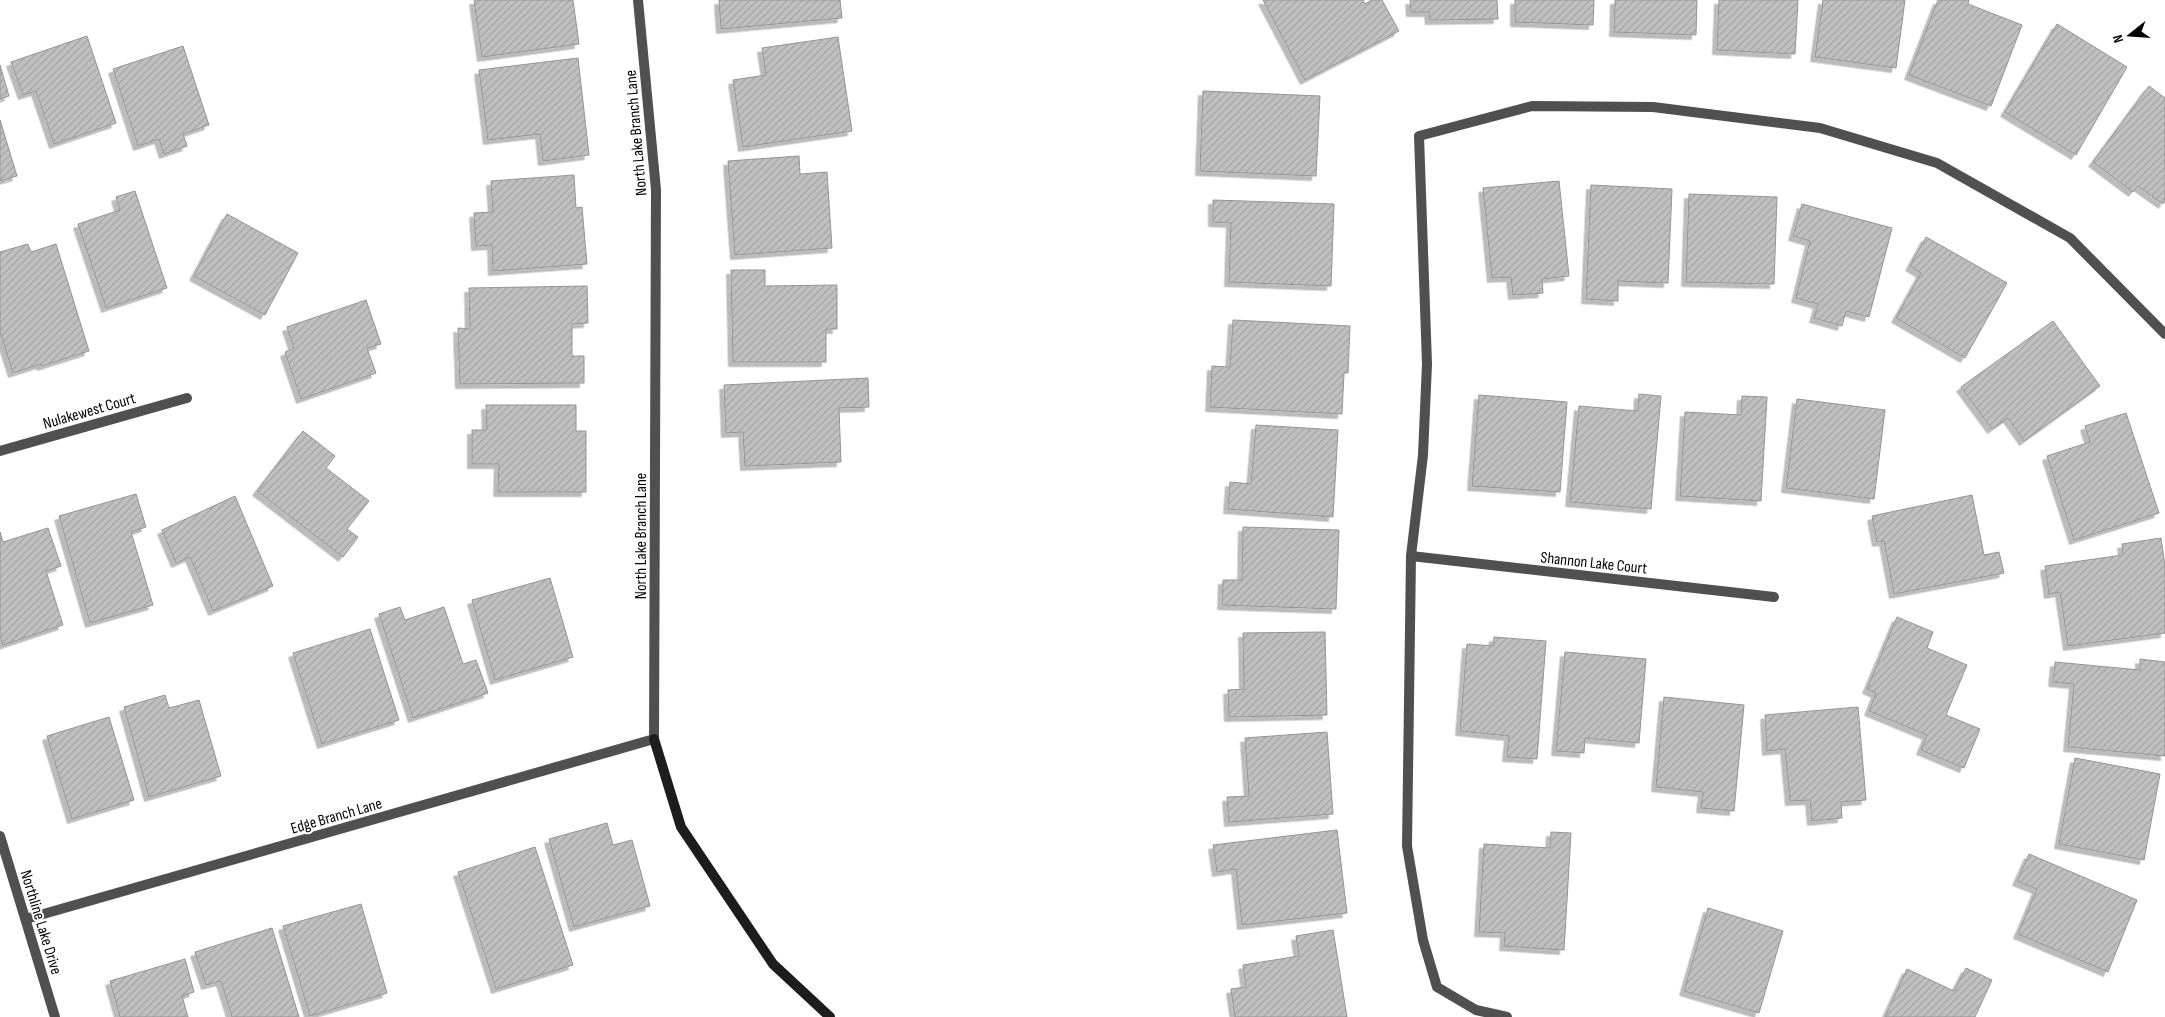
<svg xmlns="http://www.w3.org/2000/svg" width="2165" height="1017" font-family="'Sofia Sans Condensed',sans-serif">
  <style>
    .building { fill: url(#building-hatch); stroke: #949494; filter: url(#shadow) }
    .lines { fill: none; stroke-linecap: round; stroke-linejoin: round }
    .street { stroke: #505050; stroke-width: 10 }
    .secondary { stroke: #1d1d1d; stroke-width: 10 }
    .labels { text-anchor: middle; stroke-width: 4; stroke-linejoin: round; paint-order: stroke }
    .street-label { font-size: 16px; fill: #000; stroke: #fff }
  </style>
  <defs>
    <pattern id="building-hatch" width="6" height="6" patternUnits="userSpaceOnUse" patternTransform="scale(1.25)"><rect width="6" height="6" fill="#c0c0c0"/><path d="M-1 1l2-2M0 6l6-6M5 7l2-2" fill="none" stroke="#a3a3a3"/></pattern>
    <filter id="shadow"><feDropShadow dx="-4.5" dy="4.5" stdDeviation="0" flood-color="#0004"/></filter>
  </defs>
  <rect width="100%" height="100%" fill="#fff"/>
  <g class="building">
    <path d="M 474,0 L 573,0 L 579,44 L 482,57 Z"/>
    <path d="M 719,0 L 840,0 L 842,18 L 721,29 Z"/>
    <path d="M 1263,0 L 1363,0 L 1365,4 L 1371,0 L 1382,0 L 1399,31 L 1305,80 Z"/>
    <path d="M 1410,0 L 1497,0 L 1498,19 L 1430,20 L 1429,12 L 1411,12 Z"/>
    <path d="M 1515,0 L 1594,0 L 1593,25 L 1515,22 Z"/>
    <path d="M 1615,0 L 1697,0 L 1696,35 L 1614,32 Z"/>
    <path d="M 1719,0 L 1798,0 L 1795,54 L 1717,50 Z"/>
    <path d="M 1823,0 L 1905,0 L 1896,68 L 1815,57 Z"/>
    <path d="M 1938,0 L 1969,0 L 1968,4 L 2022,25 L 1991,106 L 1909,75 Z"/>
    <path d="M 2057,24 L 2127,67 L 2076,155 L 2005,112 Z"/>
    <path d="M 87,36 L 116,123 L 54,144 L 36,91 L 23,95 L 11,62 Z"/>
    <path d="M 838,37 L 852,131 L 743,147 L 733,80 L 766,75 L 762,48 Z"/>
    <path d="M 183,46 L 209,125 L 183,134 L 187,146 L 164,154 L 159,139 L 138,146 L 113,69 Z"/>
    <path d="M 578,58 L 589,155 L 543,161 L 540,134 L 488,140 L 479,70 Z"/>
    <path d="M 0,65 L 9,96 L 0,99 Z"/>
    <path d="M 2149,86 L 2165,98 L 2165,201 L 2163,204 L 2138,186 L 2133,192 L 2093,162 Z"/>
    <path d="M 1203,91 L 1320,96 L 1316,176 L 1200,171 Z"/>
    <path d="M 0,120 L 17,176 L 0,181 Z"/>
    <path d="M 799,156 L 800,174 L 827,172 L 832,248 L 735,255 L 728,161 Z"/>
    <path d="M 574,175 L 576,208 L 582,207 L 587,264 L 493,271 L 492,245 L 476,246 L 474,213 L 493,212 L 491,181 Z"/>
    <path d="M 1559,181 L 1569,276 L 1542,279 L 1543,293 L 1513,295 L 1511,277 L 1492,278 L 1483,188 Z"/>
    <path d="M 1591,185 L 1672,189 L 1668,283 L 1618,281 L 1618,301 L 1586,299 Z"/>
    <path d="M 135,191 L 167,288 L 106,308 L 78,224 L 120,210 L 116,197 Z"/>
    <path d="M 1689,194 L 1777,197 L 1774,284 L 1686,282 Z"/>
    <path d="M 1213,200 L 1334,204 L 1331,286 L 1229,282 L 1231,223 L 1213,222 Z"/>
    <path d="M 1802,204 L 1892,228 L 1869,317 L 1846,311 L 1842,326 L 1814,318 L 1818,304 L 1796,298 L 1810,241 L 1793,236 Z"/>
    <path d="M 227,214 L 298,253 L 265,315 L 194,276 Z"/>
    <path d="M 1926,237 L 2007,283 L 1965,358 L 1896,318 L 1921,273 L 1910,266 Z"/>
    <path d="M 28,244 L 31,252 L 56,244 L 89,351 L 42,366 L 41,364 L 13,373 L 0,332 L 0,252 Z"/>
    <path d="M 731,270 L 765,270 L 765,286 L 837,285 L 837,329 L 826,329 L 826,362 L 733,362 Z"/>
    <path d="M 587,286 L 588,323 L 572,324 L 572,356 L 584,356 L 584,383 L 460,384 L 458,328 L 470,329 L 469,288 Z"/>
    <path d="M 366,300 L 381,344 L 367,348 L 376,373 L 301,399 L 285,352 L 294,348 L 287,327 Z"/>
    <path d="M 1233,320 L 1350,326 L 1348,373 L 1344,373 L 1342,414 L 1210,407 L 1212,366 L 1230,367 Z"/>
    <path d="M 2053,321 L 2100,386 L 2024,441 L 2008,418 L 1992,429 L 1961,387 Z"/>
    <path d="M 868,378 L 869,407 L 839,408 L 841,462 L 745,466 L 743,432 L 726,433 L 724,385 Z"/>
    <path d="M 1639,394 L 1661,396 L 1651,509 L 1570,502 L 1579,406 L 1638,411 Z"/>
    <path d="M 1479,395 L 1567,402 L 1560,492 L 1472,486 Z"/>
    <path d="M 1742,396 L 1767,397 L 1761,501 L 1680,496 L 1685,412 L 1741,415 Z"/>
    <path d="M 1797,399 L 1885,410 L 1874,499 L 1786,488 Z"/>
    <path d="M 486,405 L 576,405 L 576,431 L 586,431 L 586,492 L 498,492 L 499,464 L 472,464 L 472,430 L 487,430 Z"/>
    <path d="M 2126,413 L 2159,513 L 2074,540 L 2047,456 L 2090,442 L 2085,426 Z"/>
    <path d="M 1256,425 L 1338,430 L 1333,517 L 1228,509 L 1230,482 L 1251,484 Z"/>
    <path d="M 303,431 L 335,456 L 326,468 L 369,501 L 347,529 L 358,537 L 343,557 L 257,491 Z"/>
    <path d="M 136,494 L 146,527 L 131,532 L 153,605 L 90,623 L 59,516 Z"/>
    <path d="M 1972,495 L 1984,555 L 1999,552 L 2004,573 L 1894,594 L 1884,541 L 1877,542 L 1872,516 Z"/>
    <path d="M 235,496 L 273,586 L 213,611 L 190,557 L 176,563 L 162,530 Z"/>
    <path d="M 1243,527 L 1339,530 L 1336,609 L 1222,605 L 1223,580 L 1242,580 Z"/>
    <path d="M 48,528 L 61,566 L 46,571 L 63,625 L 3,645 L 0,636 L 0,532 L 3,542 Z"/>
    <path d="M 2161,538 L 2165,566 L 2165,633 L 2068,646 L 2060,592 L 2049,594 L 2045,566 L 2123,555 L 2122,544 Z"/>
    <path d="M 550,578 L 573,657 L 495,680 L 472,600 Z"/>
    <path d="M 400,607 L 405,620 L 444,607 L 463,664 L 476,660 L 488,693 L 413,718 L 379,614 Z"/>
    <path d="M 1897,617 L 1933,632 L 1927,648 L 1967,665 L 1946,715 L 1980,729 L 1964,768 L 1921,750 L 1927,735 L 1869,711 L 1876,693 L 1867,689 Z"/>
    <path d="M 370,629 L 399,720 L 322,744 L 293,653 Z"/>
    <path d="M 1325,632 L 1327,715 L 1229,717 L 1228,690 L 1244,689 L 1243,633 Z"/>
    <path d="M 1494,637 L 1546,641 L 1537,759 L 1507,757 L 1509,736 L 1460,731 L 1467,644 L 1493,646 Z"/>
    <path d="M 1565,652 L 1646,659 L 1639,743 L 1585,738 L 1584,753 L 1556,751 Z"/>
    <path d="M 2140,659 L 2165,662 L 2165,756 L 2068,747 L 2074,684 L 2053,682 L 2055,662 L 2140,670 Z"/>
    <path d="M 165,695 L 169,708 L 199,700 L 221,776 L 149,797 L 124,707 Z"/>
    <path d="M 1664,697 L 1744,705 L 1734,811 L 1701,808 L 1703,792 L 1656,787 Z"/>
    <path d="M 1858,707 L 1866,800 L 1841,802 L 1842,818 L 1812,821 L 1810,800 L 1790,801 L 1785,749 L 1767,751 L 1765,715 Z"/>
    <path d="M 109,717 L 134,800 L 72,819 L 47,736 Z"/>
    <path d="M 1327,732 L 1333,814 L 1229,822 L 1227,797 L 1249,796 L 1245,738 Z"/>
    <path d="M 2075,758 L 2160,774 L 2144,860 L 2059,844 Z"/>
    <path d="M 607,823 L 613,845 L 632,840 L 650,906 L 574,927 L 549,839 Z"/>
    <path d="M 1337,830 L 1347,913 L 1242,925 L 1236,869 L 1217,872 L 1213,845 Z"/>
    <path d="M 1551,832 L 1571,833 L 1564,950 L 1504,946 L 1505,933 L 1479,932 L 1484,844 L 1550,848 Z"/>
    <path d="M 535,847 L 573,965 L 496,989 L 458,872 Z"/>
    <path d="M 2029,854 L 2137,900 L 2108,972 L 2018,934 L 2037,889 L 2017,881 Z"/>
    <path d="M 361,904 L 387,993 L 310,1016 L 283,926 Z"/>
    <path d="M 1708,908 L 1783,931 L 1759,1013 L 1684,991 Z"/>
    <path d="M 272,928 L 299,1017 L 232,1017 L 221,981 L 206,985 L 195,952 Z"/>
    <path d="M 1333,930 L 1347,1017 L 1235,1017 L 1231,989 L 1246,987 L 1243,965 L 1299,956 L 1296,936 Z"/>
    <path d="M 185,959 L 194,992 L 182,996 L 188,1017 L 120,1017 L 110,981 Z"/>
    <path d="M 1966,968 L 1992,980 L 1975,1017 L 1885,1017 L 1907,969 L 1954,991 Z"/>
  </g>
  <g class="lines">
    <g class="street">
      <path d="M 0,451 L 187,398"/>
      <path d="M 1411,556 L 1774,597"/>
      <path d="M 0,836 L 55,1017"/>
      <path d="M 26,919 L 654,739 L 656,190 L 638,0"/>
      <path d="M 1507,1017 L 1476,1010 L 1437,987 L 1423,940 L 1407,846 L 1411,556 L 1423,455 L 1427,364 L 1419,136 L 1532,106 L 1653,107 L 1820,128 L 1937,163 L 2070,238 L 2165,334"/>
    </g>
    <path class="secondary" d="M 654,739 L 681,827 L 773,964 L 830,1017"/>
  </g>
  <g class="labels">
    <g class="street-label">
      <text transform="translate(635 133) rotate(-95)" y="6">North Lake Branch Lane</text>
      <text transform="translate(89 410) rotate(-16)" y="6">Nulakewest Court</text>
      <text transform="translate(640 536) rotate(-90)" y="6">North Lake Branch Lane</text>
      <text transform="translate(1594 562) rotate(6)" y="6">Shannon Lake Court</text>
      <text transform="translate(336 815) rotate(-16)" y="6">Edge Branch Lane</text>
      <text transform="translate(42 922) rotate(73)" y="6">Northline Lake Drive</text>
    </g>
  </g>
  <g transform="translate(2130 35) rotate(253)" stroke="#ffffff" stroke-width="4" paint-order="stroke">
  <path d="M0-4L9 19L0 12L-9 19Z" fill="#000000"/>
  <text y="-8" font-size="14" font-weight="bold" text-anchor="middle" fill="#000000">N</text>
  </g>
</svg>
